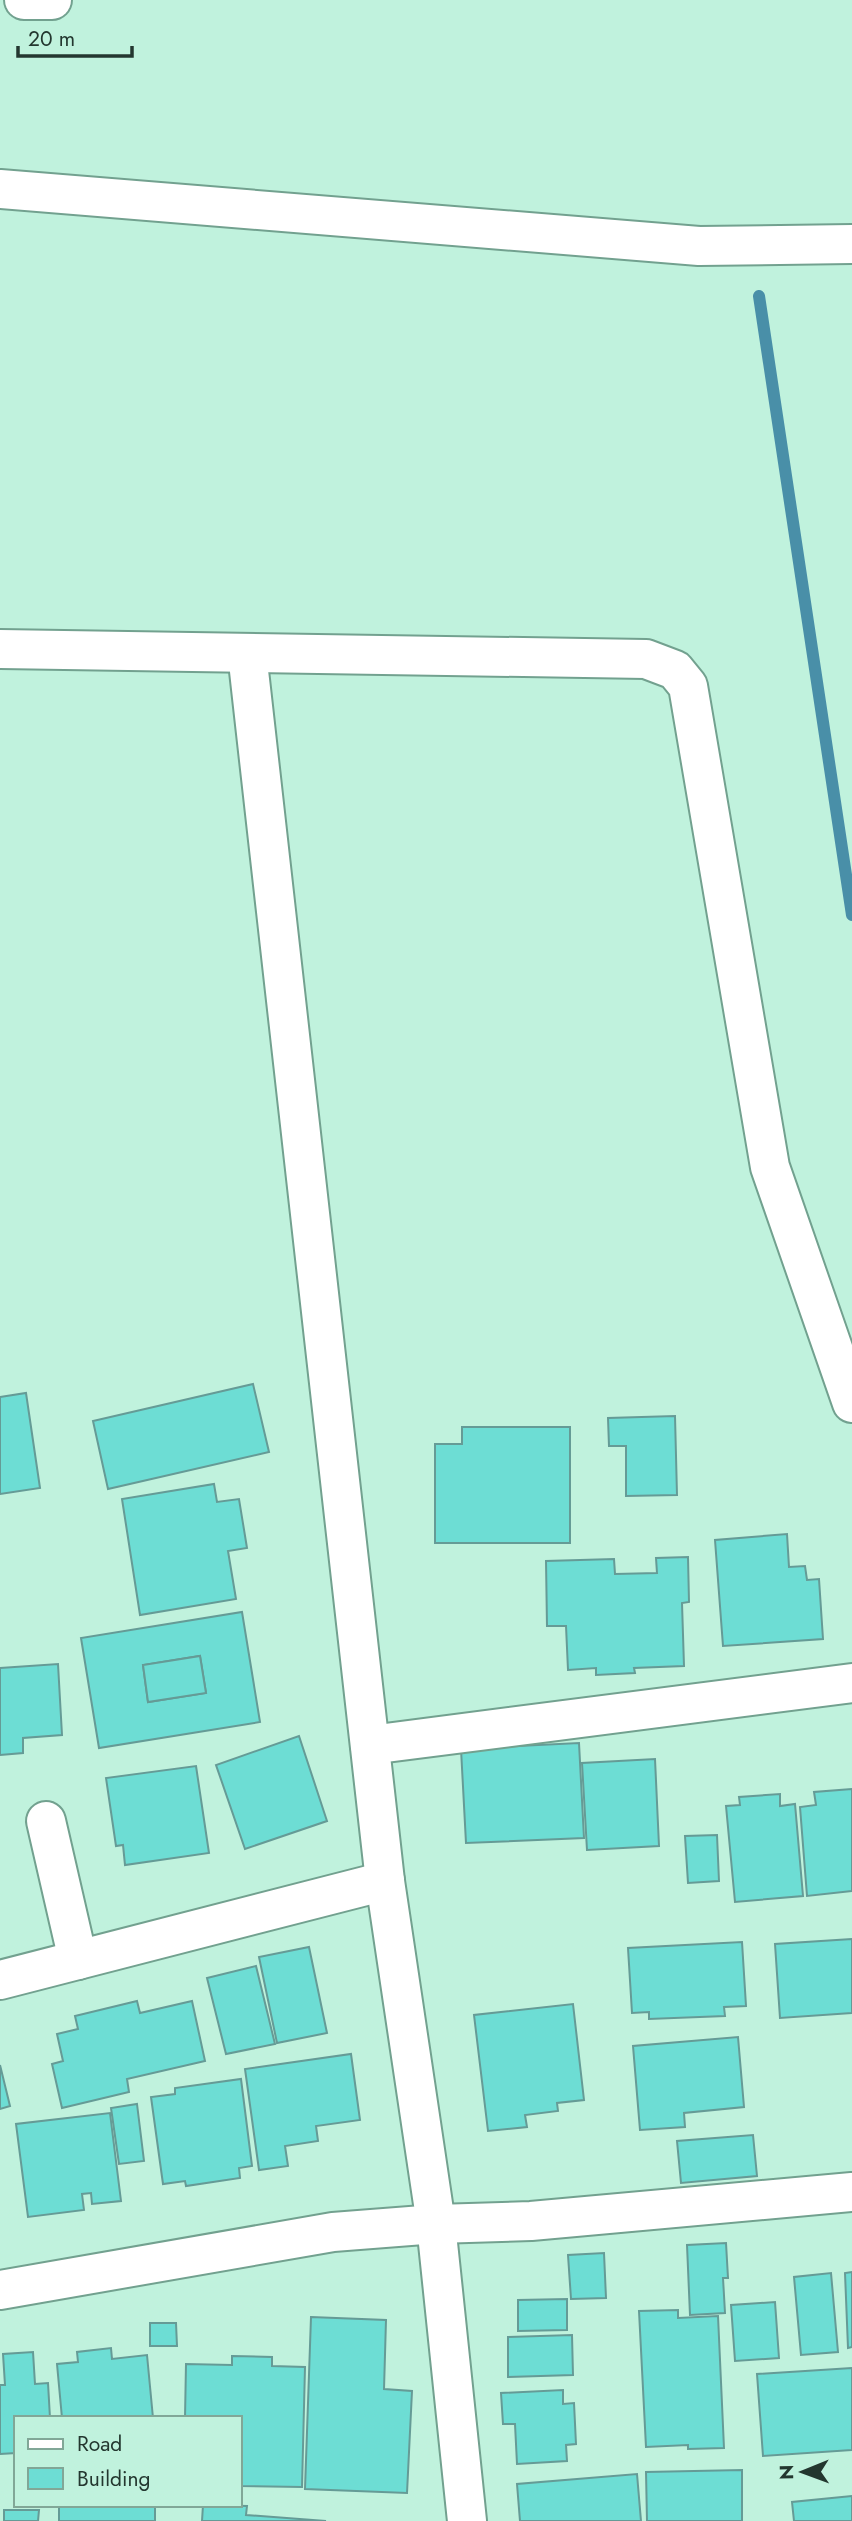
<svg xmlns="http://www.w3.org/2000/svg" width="852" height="2521" font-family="Jost,sans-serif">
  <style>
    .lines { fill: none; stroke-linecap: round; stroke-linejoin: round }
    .stream { stroke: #498fa8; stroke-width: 12 }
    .building { fill: #6dddd4; stroke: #659b96; stroke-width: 2; fill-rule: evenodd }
    .minor-casing { stroke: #72a18f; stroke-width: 42 }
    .minor { stroke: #fff; stroke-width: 38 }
  </style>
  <rect width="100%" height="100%" fill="#c0f2dd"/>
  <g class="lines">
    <path class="stream" d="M 759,296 L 852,915"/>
  </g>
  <g class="building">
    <path d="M 253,1384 L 269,1452 L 108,1489 L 93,1421 Z"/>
    <path d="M 26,1393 L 40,1488 L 0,1494 L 0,1397 Z"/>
    <path d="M 675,1416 L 677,1495 L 626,1496 L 626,1446 L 609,1446 L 608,1418 Z"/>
    <path d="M 462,1427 L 570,1427 L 570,1543 L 435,1543 L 435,1444 L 462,1444 Z"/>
    <path d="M 214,1484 L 217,1502 L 239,1499 L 247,1548 L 228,1551 L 236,1599 L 140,1615 L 122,1499 Z"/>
    <path d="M 787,1534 L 789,1567 L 805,1566 L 807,1580 L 819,1579 L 823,1639 L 723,1646 L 715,1540 Z"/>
    <path d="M 688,1557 L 689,1602 L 682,1603 L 684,1666 L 634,1668 L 635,1673 L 596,1675 L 596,1668 L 568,1670 L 566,1626 L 547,1626 L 546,1561 L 614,1559 L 615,1574 L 657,1573 L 656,1558 Z"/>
    <path d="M 242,1612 L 260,1722 L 99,1748 L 81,1638 ZM 200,1656 L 206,1693 L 148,1702 L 143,1665 Z"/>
    <path d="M 200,1656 L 206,1693 L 148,1702 L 143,1665 Z"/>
    <path d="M 58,1664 L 62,1735 L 23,1738 L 23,1753 L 0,1755 L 0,1668 Z"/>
    <path d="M 299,1736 L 327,1821 L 245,1849 L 216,1765 Z"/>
    <path d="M 579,1743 L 584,1838 L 466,1843 L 461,1749 Z"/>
    <path d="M 655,1759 L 659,1846 L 587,1850 L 582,1763 Z"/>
    <path d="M 196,1766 L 209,1853 L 125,1865 L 123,1845 L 116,1846 L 106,1778 Z"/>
    <path d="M 852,1789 L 852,1891 L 807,1896 L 800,1807 L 816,1805 L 814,1792 Z"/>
    <path d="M 780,1794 L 780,1806 L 795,1804 L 803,1896 L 735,1902 L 726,1806 L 740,1805 L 739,1797 Z"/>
    <path d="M 717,1835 L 719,1881 L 688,1883 L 685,1836 Z"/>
    <path d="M 852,1939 L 852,2013 L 780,2018 L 775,1944 Z"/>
    <path d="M 742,1942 L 746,2006 L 724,2007 L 725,2016 L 649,2019 L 649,2012 L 632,2013 L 628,1948 Z"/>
    <path d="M 309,1947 L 327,2033 L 277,2043 L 259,1957 Z"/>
    <path d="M 256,1966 L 275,2044 L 226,2054 L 207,1978 Z"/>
    <path d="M 137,2001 L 140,2013 L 192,2001 L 205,2061 L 127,2079 L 129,2092 L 62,2108 L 52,2064 L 63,2061 L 57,2034 L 78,2029 L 75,2016 Z"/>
    <path d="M 573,2004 L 584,2100 L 557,2103 L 558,2111 L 525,2115 L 527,2127 L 488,2131 L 474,2015 Z"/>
    <path d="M 738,2037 L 744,2107 L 684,2113 L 685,2127 L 640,2130 L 633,2046 Z"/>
    <path d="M 351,2054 L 360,2120 L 316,2126 L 318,2141 L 285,2146 L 288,2166 L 259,2170 L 245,2069 Z"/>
    <path d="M 0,2065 L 10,2106 L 0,2109 Z"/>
    <path d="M 241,2079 L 252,2166 L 239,2168 L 240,2178 L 186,2186 L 185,2181 L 163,2184 L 151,2097 L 175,2094 L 175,2088 Z"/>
    <path d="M 137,2104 L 144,2161 L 119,2164 L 111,2108 Z"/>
    <path d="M 110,2113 L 121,2201 L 92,2204 L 91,2193 L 82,2194 L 84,2210 L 28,2217 L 16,2124 Z"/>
    <path d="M 753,2135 L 757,2176 L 681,2183 L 677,2141 Z"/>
    <path d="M 726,2243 L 728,2278 L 723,2278 L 725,2313 L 690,2315 L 687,2245 Z"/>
    <path d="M 604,2253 L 606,2298 L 571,2299 L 568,2255 Z"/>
    <path d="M 852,2272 L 852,2347 L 848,2348 L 845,2273 Z"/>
    <path d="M 831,2273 L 838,2352 L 801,2355 L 794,2277 Z"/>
    <path d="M 567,2299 L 567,2330 L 518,2331 L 518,2300 Z"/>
    <path d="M 775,2302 L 779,2358 L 735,2361 L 731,2305 Z"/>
    <path d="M 678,2310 L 678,2318 L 718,2316 L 724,2448 L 688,2449 L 688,2445 L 646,2447 L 639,2311 Z"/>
    <path d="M 311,2317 L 386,2320 L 384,2389 L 412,2391 L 407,2493 L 305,2489 Z"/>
    <path d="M 150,2323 L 176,2323 L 177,2346 L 150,2346 Z"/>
    <path d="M 572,2335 L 573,2375 L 508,2377 L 508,2337 Z"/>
    <path d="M 111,2348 L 112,2359 L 147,2355 L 153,2418 L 62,2418 L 57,2364 L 78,2362 L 77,2352 Z"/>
    <path d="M 33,2352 L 35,2384 L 48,2383 L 50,2418 L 16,2418 L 16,2453 L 0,2454 L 0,2385 L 5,2385 L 3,2354 Z"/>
    <path d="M 232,2356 L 272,2357 L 272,2366 L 305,2367 L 302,2487 L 240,2486 L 240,2418 L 185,2418 L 186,2364 L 232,2365 Z"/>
    <path d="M 852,2368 L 852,2450 L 763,2456 L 757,2374 Z"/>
    <path d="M 563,2390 L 563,2404 L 574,2403 L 576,2444 L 566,2445 L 567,2461 L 517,2464 L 515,2424 L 503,2424 L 501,2393 Z"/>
    <path d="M 742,2470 L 742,2521 L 647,2521 L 646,2472 Z"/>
    <path d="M 637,2474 L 641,2521 L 520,2521 L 517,2484 Z"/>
    <path d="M 852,2496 L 852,2521 L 794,2521 L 792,2502 Z"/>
    <rect x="59" y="2505" width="96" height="16"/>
    <path d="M 203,2505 L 247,2506 L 246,2515 L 326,2521 L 202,2521 Z"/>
    <path d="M 4,2510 L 39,2510 L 38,2521 L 4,2521 Z"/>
  </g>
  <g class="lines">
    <defs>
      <g id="minor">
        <path d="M 24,0 L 52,0"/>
        <path d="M 0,189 L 699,246 L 852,244"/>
        <path d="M 0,649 L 646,659 L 675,670 L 688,686 L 770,1167 L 852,1403"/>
        <path d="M 247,653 L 385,1881 L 436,2224 L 467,2521"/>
        <path d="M 370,1745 L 852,1683"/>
        <path d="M 46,1821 L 78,1960"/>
        <path d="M 0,1980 L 385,1881"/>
        <path d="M 0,2290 L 333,2232 L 436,2224 L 531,2221 L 852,2192"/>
      </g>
    </defs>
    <use href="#minor" class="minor-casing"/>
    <use href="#minor" class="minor"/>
  </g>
  <rect x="14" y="2416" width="228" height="91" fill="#c0f2dd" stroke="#81a797" stroke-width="2"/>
  <rect x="28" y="2439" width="35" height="10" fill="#ffffff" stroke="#81a797" stroke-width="2"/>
  <text x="77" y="2451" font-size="21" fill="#23372f">Road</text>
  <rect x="28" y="2468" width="35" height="21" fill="#6dddd4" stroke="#81a797" stroke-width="2"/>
  <text x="77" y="2486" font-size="21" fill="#23372f">Building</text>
  <g transform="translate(803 2472) rotate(269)" stroke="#c0f2dd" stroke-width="5" paint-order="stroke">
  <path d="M0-5L12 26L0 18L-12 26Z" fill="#23372f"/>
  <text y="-10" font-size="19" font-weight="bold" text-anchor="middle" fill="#23372f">N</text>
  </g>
  <path d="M18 46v10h114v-10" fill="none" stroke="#23372f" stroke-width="3.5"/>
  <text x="28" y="46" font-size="21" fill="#23372f" stroke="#c0f2dd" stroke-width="5" paint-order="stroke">20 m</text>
</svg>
